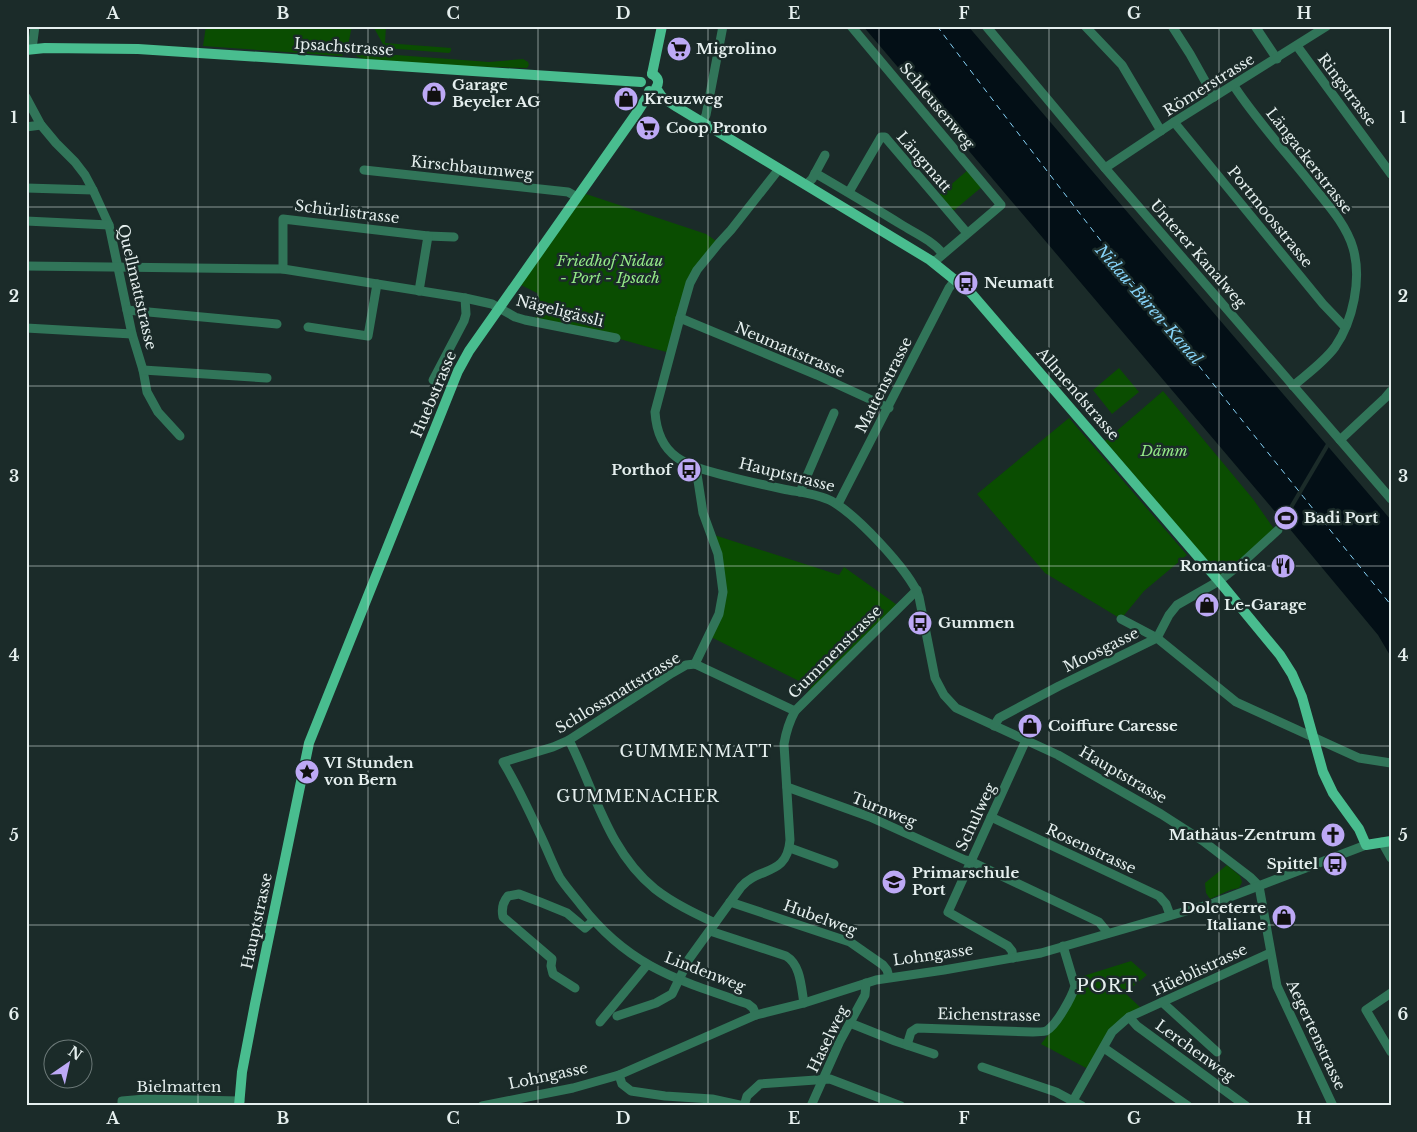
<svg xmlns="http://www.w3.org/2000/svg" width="1417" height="1132" font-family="'Libre Baskerville',serif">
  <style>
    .green { fill: #0a4d01 }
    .water { fill: #030f16 }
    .pier { fill: #1b2b29 }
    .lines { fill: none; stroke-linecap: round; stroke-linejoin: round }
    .ferry { stroke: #86d3f8; stroke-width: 1; stroke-dasharray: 6 5; stroke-linecap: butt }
    .minor { stroke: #317559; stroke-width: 9 }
    .major { stroke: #49bd8f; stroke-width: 10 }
    .grid { fill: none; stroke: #e5efee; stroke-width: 1; stroke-opacity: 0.55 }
    .labels { text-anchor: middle; stroke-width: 5; stroke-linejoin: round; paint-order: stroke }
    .street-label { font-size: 15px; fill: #e5efee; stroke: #1b2b29 }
    .poi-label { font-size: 15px; font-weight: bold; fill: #e5efee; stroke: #1b2b29; text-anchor: start }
    .park-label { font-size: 15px; font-style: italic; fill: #93e887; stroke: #1b2b29 }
    .water-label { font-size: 16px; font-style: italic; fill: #86d3f8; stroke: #1b2b29 }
    .neighbourhood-label { font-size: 16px; letter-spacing: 1px; fill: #e5efee; stroke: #1b2b29 }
    .quarter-label { font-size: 18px; letter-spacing: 1px; fill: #e5efee; stroke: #1b2b29 }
    .neatline { fill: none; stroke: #e5efee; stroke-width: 2 }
    .grid-label { font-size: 16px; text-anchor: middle; font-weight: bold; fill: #e5efee }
  </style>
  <rect width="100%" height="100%" fill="#1b2b29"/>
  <g class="green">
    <path d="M 206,26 L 352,26 L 347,50 L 342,56 L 203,46 Z"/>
    <path d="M 373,26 L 386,26 L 385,43 L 451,48 L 451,51 L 449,53 L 385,48 Z"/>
    <path d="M 362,45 L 383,54 L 489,62 L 523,59 L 528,62 L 529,65 L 527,68 L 460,66 L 364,59 L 356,56 L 355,53 L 356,48 Z"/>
    <path d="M 969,169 L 983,186 L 952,212 L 938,196 Z"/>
    <path d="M 580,192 L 706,234 L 719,243 L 697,270 L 670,353 L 616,338 L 534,322 L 540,300 L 537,293 L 519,284 Z"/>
    <path d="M 1119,368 L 1139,392 L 1112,414 L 1093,390 Z"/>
    <path d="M 1163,391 L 1253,499 L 1277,533 L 1222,578 L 1105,441 Z"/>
    <path d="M 1069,418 L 1187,555 L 1144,591 L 1121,619 L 1045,573 L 977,494 Z"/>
    <path d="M 711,534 L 839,575 L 844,567 L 900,607 L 795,711 L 811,687 L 709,636 L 723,592 Z"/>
    <path d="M 1227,865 L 1240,876 L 1242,882 L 1239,888 L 1230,890 L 1210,899 L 1206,893 L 1205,883 Z"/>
    <path d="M 1131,961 L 1147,975 L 1125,993 L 1141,1008 L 1120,1020 L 1088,1069 L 1041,1044 L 1062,1017 L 1077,978 Z"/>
  </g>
  <path class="water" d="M 863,26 L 968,26 L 1391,520 L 1391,657 L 1378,635 L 1294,534 Z"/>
  <path class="pier" d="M 1327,442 L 1330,445 L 1283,525 L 1280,522 Z"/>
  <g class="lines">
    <path class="ferry" d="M 937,26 C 1084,222 1236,415 1391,605"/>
    <g class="minor">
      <path d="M 851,26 L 1001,205 L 934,262"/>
      <path d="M 986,26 L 1105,168 L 1391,499"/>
      <path d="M 1085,26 L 1122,65 L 1161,131"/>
      <path d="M 1172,26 L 1190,54 L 1214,97"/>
      <path d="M 1255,26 L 1277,59"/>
      <path d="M 1297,46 L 1391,174"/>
      <path d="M 32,49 L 35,26"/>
      <path d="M 1234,86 C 1257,121 1286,152 1312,185 C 1327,204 1346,224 1353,248 C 1362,279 1353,321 1335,347 C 1324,362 1307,374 1293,386"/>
      <path d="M 26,97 L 41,125 L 56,143 L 75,162 L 85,175 L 93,190 L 109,225 L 132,334 L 143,370 L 147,392 L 158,412 L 180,436"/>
      <path d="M 1174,122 L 1323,304 L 1345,327"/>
      <path d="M 702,123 L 706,115 L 723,26"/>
      <path d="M 26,127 L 41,125"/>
      <path d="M 1105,168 L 1174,122 L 1327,26"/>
      <path d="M 779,169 L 731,230 L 719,243 L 697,270 L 690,283 L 680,318 L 655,412 C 658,459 688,466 727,476 C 746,481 764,485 783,489 C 797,492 813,493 827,499 C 851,508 911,572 919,597 L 935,678 L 944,695 L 956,708 L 1058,755 L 1161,814 L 1203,841 L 1250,877 L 1259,886"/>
      <path d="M 364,170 L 568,192 L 577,197"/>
      <path d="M 815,173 C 844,190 873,207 902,225 C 915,233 933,241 943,254"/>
      <path d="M 806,185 L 812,179 L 825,155"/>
      <path d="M 26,188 L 93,190"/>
      <path d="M 849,192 L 881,137 L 885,137 L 967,233"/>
      <path d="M 26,221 L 109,225"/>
      <path d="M 428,236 L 454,237"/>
      <path d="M 26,266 L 283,269 L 465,298 L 492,304 L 515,317 L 525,320 L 616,338"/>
      <path d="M 283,269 L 283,219 L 428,236 L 419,291"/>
      <path d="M 127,310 L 277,324"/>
      <path d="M 680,318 L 817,375 L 889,408"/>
      <path d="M 308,327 L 368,336 L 377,284"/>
      <path d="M 26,328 L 132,334"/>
      <path d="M 143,370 L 267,378"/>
      <path d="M 433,380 L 464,321 L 466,314 L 465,298"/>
      <path d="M 1340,440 L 1385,398 L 1391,391"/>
      <path d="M 800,492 L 834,413"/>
      <path d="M 838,504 L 949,288 L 956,279"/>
      <path d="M 1121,619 L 1157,638 L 1236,702 L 1359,758 L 1391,763"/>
      <path d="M 695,664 L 686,665 L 672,673 L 569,740 L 553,747 L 503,762 C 519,788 531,815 544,843 C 549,854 554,867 560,878 C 566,887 574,896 581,905 C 629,967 678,980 748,1004 L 753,1008 L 756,1015"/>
      <path d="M 695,664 L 719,614 L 723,592 L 718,554 L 703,513 L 696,468"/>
      <path d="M 695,664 L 795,711"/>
      <path d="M 994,726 L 999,718 L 1059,686 L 1157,638 L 1169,615 L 1177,605 L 1219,581 L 1242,563 L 1278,530"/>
      <path d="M 569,740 C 595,791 608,851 655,889 C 673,903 694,913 715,923"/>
      <path d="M 787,787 L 870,817 L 965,860 L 970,861 L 1099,922 L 1108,933"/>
      <path d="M 991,817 L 1159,896 L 1166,904 L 1170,915"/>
      <path d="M 1382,842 L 1391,858"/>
      <path d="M 790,848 L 834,864"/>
      <path d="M 1259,886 L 1277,986 L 1333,1106"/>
      <path d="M 730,902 L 850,942 L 883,965 L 887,970 L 889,977"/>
      <path d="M 710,931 L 786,956 C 801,965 801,987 804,1003"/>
      <path d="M 1013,958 L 1012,951 L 1008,946 L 948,912 L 1026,740"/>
      <path d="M 575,988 L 553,974 L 551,966 L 552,959 L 503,917 C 501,908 503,902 508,896 L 519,894 L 540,902 L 567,913 L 585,928 L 593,921"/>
      <path d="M 1391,993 L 1366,1010 L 1391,1052"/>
      <path d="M 1162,1002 L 1217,1052"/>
      <path d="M 617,1016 L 656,1003 L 672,994 L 689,959 L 741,887 C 759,866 787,877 790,840 L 784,744 C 786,732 789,722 795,711 L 917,590"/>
      <path d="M 1129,1017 L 1137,1026 L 1246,1106"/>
      <path d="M 600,1022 L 647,965"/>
      <path d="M 850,1023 L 895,1041 L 934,1054"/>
      <path d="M 907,1045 L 911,1032 L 917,1028 L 1033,1032 C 1037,1032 1042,1032 1046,1031 C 1056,1026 1072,997 1075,986 L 1063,946"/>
      <path d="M 1104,1048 L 1188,1106"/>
      <path d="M 982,1067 L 1056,1092 L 1082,1106"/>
      <path d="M 619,1075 L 622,1084 L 631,1091 L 665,1096 L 712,1099 L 744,1106"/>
      <path d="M 122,1106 L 122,1101 L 145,1099 L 240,1101"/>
      <path d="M 482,1106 L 573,1088 L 619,1075 L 756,1015 L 804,1003 L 876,980 L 944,970 L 1041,953 L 1214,903 L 1366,845"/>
      <path d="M 744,1106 L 747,1096 L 760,1084 L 830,1079 L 901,1106"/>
      <path d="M 811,1106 L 840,1041 L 865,995 L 866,983"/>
      <path d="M 1070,1106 L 1112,1032 L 1129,1017 L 1270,953"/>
    </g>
    <g class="major">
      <path d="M 26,50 L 45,48 L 138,49 L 641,82"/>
      <path d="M 652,74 C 658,77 660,82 656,88 L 662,97 L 677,107 L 930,260 L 971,293 L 1219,581 L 1280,655 L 1292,674 L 1302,697 L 1323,772 L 1333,793 L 1359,829 L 1366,845 L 1391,841"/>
      <path d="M 652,74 L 662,26"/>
      <path d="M 239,1106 L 242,1072 L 255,1004 L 309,743 L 458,371 L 469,351 L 638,111 L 647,97 L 649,91"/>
    </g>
  </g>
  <path class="grid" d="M 198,26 L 198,1106M 368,26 L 368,1106M 538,26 L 538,1106M 708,26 L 708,1106M 879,26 L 879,1106M 1049,26 L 1049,1106M 1219,26 L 1219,1106M 26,207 L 1391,207M 26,386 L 1391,386M 26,566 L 1391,566M 26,746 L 1391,746M 26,925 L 1391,925"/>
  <defs>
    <symbol id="supermarket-disc" viewBox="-11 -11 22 22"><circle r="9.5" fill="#bda9f5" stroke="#1b2b29"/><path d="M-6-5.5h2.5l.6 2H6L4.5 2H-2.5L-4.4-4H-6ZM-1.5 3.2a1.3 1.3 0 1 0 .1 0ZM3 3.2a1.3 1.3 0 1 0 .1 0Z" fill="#111"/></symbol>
    <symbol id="shop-disc" viewBox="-11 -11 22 22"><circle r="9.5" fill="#bda9f5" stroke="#1b2b29"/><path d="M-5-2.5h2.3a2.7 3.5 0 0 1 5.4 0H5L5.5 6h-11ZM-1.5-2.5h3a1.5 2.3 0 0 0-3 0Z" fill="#111"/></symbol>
    <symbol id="bus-disc" viewBox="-11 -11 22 22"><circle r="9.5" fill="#bda9f5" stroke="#1b2b29"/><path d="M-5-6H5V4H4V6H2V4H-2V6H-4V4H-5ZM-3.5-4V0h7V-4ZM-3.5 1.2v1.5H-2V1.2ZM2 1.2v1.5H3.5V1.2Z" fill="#111"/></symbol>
    <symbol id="stadium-disc" viewBox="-11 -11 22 22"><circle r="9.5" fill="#bda9f5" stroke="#1b2b29"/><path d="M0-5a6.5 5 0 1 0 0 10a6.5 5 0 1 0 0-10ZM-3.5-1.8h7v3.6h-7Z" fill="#111"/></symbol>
    <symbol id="restaurant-disc" viewBox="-11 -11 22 22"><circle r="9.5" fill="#bda9f5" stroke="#1b2b29"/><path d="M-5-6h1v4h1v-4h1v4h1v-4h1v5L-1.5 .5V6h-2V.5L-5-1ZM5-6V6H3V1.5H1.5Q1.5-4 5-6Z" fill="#111"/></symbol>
    <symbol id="sight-disc" viewBox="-11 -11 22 22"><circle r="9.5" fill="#bda9f5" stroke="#1b2b29"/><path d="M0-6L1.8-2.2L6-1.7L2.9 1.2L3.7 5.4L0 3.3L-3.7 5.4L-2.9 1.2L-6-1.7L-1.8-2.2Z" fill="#111"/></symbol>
    <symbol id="church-disc" viewBox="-11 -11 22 22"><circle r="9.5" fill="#bda9f5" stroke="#1b2b29"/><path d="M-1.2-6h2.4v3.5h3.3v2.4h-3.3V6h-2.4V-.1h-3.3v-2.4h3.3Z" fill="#111"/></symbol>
    <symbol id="school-disc" viewBox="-11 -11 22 22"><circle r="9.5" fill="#bda9f5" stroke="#1b2b29"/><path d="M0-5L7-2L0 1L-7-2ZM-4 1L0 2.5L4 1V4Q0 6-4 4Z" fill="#111"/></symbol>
  </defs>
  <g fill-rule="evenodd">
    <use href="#supermarket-disc" x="665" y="35" width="28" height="28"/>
    <use href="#shop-disc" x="420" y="80" width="28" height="28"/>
    <use href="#shop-disc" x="612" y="85" width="28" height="28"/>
    <use href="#supermarket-disc" x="634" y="114" width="28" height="28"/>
    <use href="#bus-disc" x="952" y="269" width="28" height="28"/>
    <use href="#bus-disc" x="675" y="456" width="28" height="28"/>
    <use href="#stadium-disc" x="1272" y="504" width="28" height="28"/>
    <use href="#restaurant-disc" x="1269" y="552" width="28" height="28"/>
    <use href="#shop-disc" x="1193" y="591" width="28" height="28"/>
    <use href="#bus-disc" x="906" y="609" width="28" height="28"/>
    <use href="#shop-disc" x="1016" y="712" width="28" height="28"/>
    <use href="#sight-disc" x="293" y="758" width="28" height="28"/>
    <use href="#church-disc" x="1319" y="821" width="28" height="28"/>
    <use href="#bus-disc" x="1321" y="850" width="28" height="28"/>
    <use href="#school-disc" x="880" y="868" width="28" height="28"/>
    <use href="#shop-disc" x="1270" y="903" width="28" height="28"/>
  </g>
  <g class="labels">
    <g class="street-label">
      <text transform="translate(344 47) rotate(4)" y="5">Ipsachstrasse</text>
      <text transform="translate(1209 85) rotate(-32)" y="5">Römerstrasse</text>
      <text transform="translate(1347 90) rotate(53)" y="5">Ringstrasse</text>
      <text transform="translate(937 106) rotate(50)" y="5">Schleusenweg</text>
      <text transform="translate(1309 161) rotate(52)" y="5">Längackerstrasse</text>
      <text transform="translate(924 162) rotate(49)" y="5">Längmatt</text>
      <text transform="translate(472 168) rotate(6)" y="5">Kirschbaumweg</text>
      <text transform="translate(347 212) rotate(7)" y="5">Schürlistrasse</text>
      <text transform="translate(1270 217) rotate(51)" y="5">Portmoosstrasse</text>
      <text transform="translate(1198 254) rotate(49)" y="5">Unterer Kanalweg</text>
      <text transform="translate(137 287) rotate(77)" y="5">Quellmattstrasse</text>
      <text transform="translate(560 311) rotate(14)" y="5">Nägeligässli</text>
      <text transform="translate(790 350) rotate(23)" y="5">Neumattstrasse</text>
      <text transform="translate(884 385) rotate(-63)" y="5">Mattenstrasse</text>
      <text transform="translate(434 394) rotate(-67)" y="5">Huebstrasse</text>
      <text transform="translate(1078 394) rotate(49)" y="5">Allmendstrasse</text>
      <text transform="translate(787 475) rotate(14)" y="5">Hauptstrasse</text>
      <text transform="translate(1101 650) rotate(-26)" y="5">Moosgasse</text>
      <text transform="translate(835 652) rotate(-45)" y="5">Gummenstrasse</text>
      <text transform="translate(618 693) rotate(-31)" y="5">Schlossmattstrasse</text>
      <text transform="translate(1123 775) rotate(30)" y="5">Hauptstrasse</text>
      <text transform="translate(884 810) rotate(22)" y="5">Turnweg</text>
      <text transform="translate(976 817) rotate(-65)" y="5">Schulweg</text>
      <text transform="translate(1091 849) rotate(25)" y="5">Rosenstrasse</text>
      <text transform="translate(820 918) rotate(20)" y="5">Hubelweg</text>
      <text transform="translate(257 921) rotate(-78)" y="5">Hauptstrasse</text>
      <text transform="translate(933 955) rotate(-8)" y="5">Lohngasse</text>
      <text transform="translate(1200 970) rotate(-25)" y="5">Hüeblistrasse</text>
      <text transform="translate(705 972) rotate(21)" y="5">Lindenweg</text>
      <text transform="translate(989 1015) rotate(1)" y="5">Eichenstrasse</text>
      <text transform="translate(1316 1035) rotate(65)" y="5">Aegertenstrasse</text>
      <text transform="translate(828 1039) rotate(-64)" y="5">Haselweg</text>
      <text transform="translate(1195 1051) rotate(36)" y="5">Lerchenweg</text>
      <text transform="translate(548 1076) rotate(-12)" y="5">Lohngasse</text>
      <text x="179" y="1092">Bielmatten</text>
    </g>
    <g class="poi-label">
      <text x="696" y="54">Migrolino</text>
      <text x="452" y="90">Garage<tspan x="452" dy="17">Beyeler AG</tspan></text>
      <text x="644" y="104">Kreuzweg</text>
      <text x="666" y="133">Coop Pronto</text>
      <text x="984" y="288">Neumatt</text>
      <text x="672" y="475" text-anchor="end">Porthof</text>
      <text x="1304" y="523">Badi Port</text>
      <text x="1266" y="571" text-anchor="end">Romantica</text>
      <text x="1224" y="610">Le-Garage</text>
      <text x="938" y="628">Gummen</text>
      <text x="1048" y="731">Coiffure Caresse</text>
      <text x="324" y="768">VI Stunden<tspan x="324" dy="17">von Bern</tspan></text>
      <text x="1316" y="840" text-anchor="end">Mathäus-Zentrum</text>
      <text x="1318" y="869" text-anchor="end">Spittel</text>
      <text x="912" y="878">Primarschule<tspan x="912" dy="17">Port</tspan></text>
      <text x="1266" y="913" text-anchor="end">Dolceterre<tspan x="1266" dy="17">Italiane</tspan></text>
    </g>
    <g class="park-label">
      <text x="610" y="266">Friedhof Nidau<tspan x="610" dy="17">- Port - Ipsach</tspan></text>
      <text x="1164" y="456">Dämm</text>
    </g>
    <g class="water-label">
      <text transform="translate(1149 304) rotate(49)" y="6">Nidau-Büren-Kanal</text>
    </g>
    <g class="neighbourhood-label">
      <text x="696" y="757">GUMMENMATT</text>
      <text x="638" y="802">GUMMENACHER</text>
    </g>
    <g class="quarter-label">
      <text x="1107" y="992">PORT</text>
    </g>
  </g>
  <rect width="1417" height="1132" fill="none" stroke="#1b2b29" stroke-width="55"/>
  <g transform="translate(68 1064) rotate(34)"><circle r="24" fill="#1b2b29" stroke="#6c7978"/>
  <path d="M0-4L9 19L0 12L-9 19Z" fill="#bda9f5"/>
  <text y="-8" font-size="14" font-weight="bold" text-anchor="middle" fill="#e5efee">N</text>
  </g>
  <rect x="28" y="28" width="1362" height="1076" class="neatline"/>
  <g class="grid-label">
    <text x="113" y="19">A</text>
    <text x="283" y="19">B</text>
    <text x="453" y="19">C</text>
    <text x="623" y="19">D</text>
    <text x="794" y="19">E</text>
    <text x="964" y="19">F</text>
    <text x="1134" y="19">G</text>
    <text x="1304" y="19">H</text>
    <text x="14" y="123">1</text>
    <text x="1403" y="123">1</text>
    <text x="14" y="302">2</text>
    <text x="1403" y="302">2</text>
    <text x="14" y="482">3</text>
    <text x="1403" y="482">3</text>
    <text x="14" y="661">4</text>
    <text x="1403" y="661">4</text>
    <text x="14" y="841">5</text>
    <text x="1403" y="841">5</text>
    <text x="14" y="1020">6</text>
    <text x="1403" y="1020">6</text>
    <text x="113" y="1124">A</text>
    <text x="283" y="1124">B</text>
    <text x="453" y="1124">C</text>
    <text x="623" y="1124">D</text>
    <text x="794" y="1124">E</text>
    <text x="964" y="1124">F</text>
    <text x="1134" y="1124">G</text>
    <text x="1304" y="1124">H</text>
  </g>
</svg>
